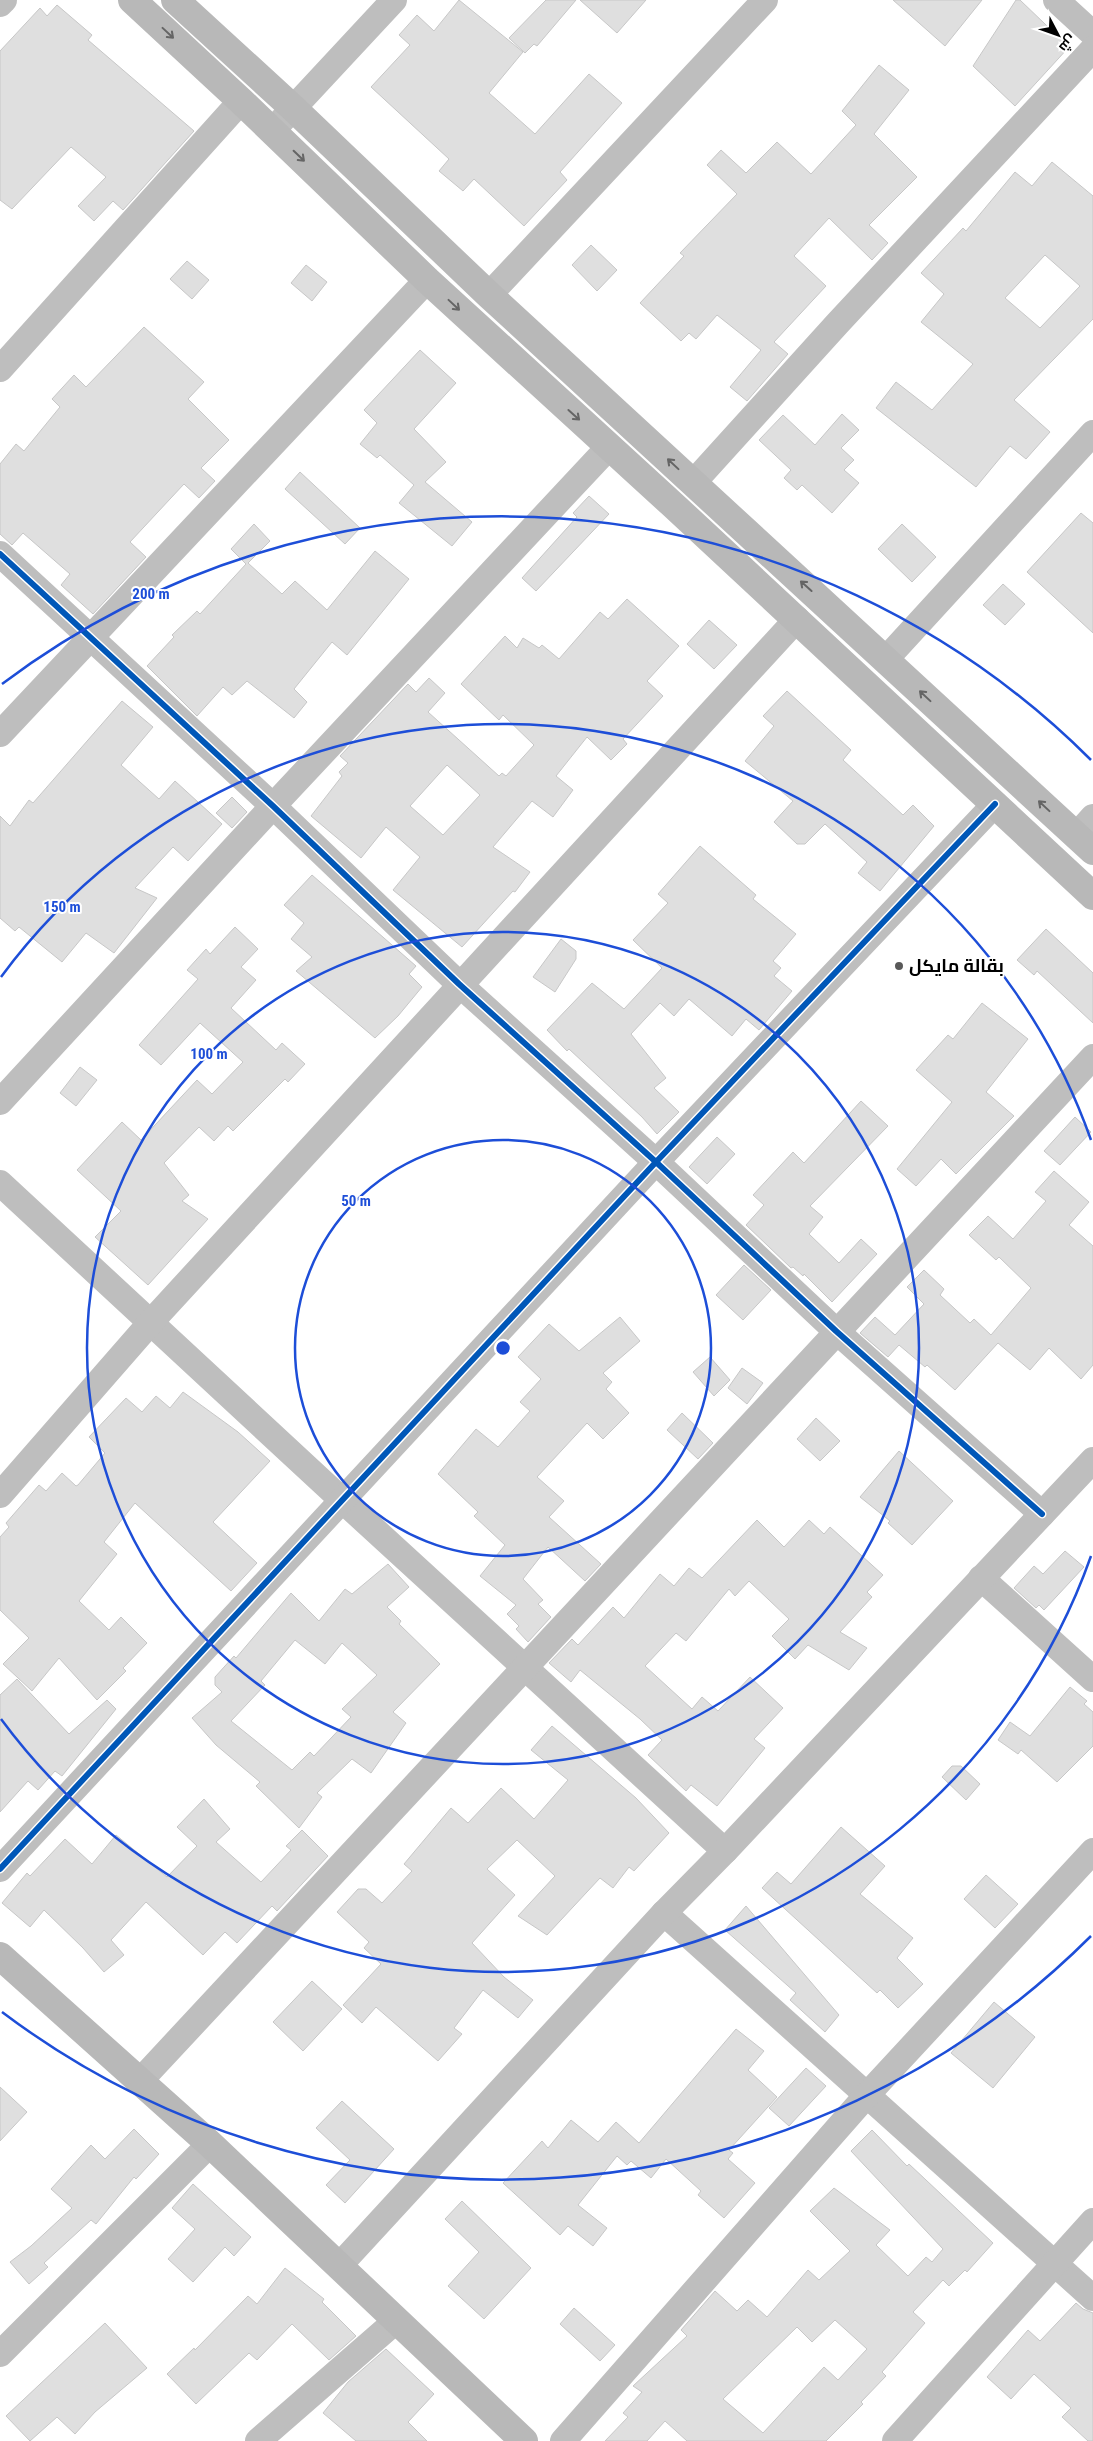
<svg xmlns="http://www.w3.org/2000/svg" width="1093" height="2441" font-family="'Roboto Condensed',Cairo,sans-serif">
  <style>
    .building { fill: #dfdfdf; stroke: #c7c7c7; fill-rule: evenodd }
    .lines { fill: none; stroke-linecap: round; stroke-linejoin: round }
    .street { stroke: #bebebe; stroke-width: 26 }
    .secondary { stroke: #b8b8b8; stroke-width: 28 }
    .cycleway-casing { stroke: #fff; stroke-width: 9 }
    .cycleway { stroke: #0057b8; stroke-width: 6 }
    .oneway { stroke: #656565 }
    .ring { fill: none; stroke: #1d4ed8; stroke-width: 2.5 }
    .poi-dot { fill: #595959; stroke: #fff; stroke-width: 2 }
    .labels { text-anchor: middle; stroke-width: 4; stroke-linejoin: round; paint-order: stroke }
    .poi-label { font-size: 18px; font-weight: bold; fill: #000; stroke: #fff; text-anchor: start }
    .centre { fill: #1d4ed8; stroke: #fff; stroke-width: 2.5 }
    .ring-label { font-size: 15px; text-anchor: middle; font-weight: bold; fill: #1d4ed8; stroke: #fff; stroke-width: 4; stroke-linejoin: round; paint-order: stroke }
  </style>
  <rect width="100%" height="100%" fill="#fff"/>
  <g class="building">
    <path d="M 459,0 L 523,52 L 489,93 L 535,134 L 589,74 L 622,103 L 560,172 L 567,180 L 524,226 L 474,179 L 463,191 L 439,171 L 449,159 L 371,87 L 410,45 L 399,35 L 417,15 L 434,31 Z"/>
    <path d="M 546,0 L 576,0 L 537,46 L 534,44 L 525,53 L 509,38 Z"/>
    <path d="M 580,0 L 646,0 L 617,33 Z"/>
    <path d="M 893,0 L 982,0 L 945,46 Z"/>
    <path d="M 1016,0 L 1020,0 L 1069,47 L 1015,106 L 973,66 Z"/>
    <path d="M 57,5 L 92,35 L 88,40 L 194,131 L 123,210 L 113,201 L 94,221 L 78,206 L 106,177 L 71,147 L 12,209 L 0,200 L 0,51 L 40,8 L 47,16 Z"/>
    <path d="M 879,65 L 909,90 L 874,134 L 917,177 L 869,225 L 888,243 L 872,260 L 829,218 L 794,256 L 826,286 L 774,342 L 788,354 L 747,401 L 730,387 L 761,350 L 717,315 L 696,339 L 689,333 L 681,341 L 640,303 L 684,256 L 680,253 L 737,194 L 707,165 L 721,150 L 746,173 L 777,142 L 811,174 L 856,125 L 842,111 Z"/>
    <path d="M 1052,162 L 1093,196 L 1093,319 L 1014,400 L 1050,432 L 1026,459 L 1010,446 L 976,487 L 876,408 L 896,382 L 932,410 L 973,364 L 921,322 L 944,294 L 921,273 L 963,228 L 966,231 L 1015,172 L 1032,186 ZM 1045,255 L 1080,286 L 1040,328 L 1005,298 Z"/>
    <path d="M 591,245 L 617,270 L 597,291 L 572,265 Z"/>
    <path d="M 187,261 L 209,280 L 192,299 L 170,279 Z"/>
    <path d="M 306,265 L 327,282 L 312,301 L 291,283 Z"/>
    <path d="M 144,327 L 204,382 L 188,399 L 229,440 L 201,468 L 215,481 L 199,498 L 184,484 L 130,542 L 146,557 L 93,614 L 61,585 L 70,574 L 23,533 L 12,545 L 0,534 L 0,464 L 16,444 L 24,451 L 60,407 L 52,399 L 74,375 L 86,387 Z"/>
    <path d="M 420,350 L 456,383 L 414,429 L 446,462 L 425,482 L 472,522 L 452,546 L 399,503 L 414,485 L 380,455 L 377,458 L 360,444 L 377,423 L 364,410 Z"/>
    <path d="M 842,414 L 859,430 L 841,448 L 854,460 L 844,470 L 859,483 L 832,513 L 802,485 L 797,490 L 784,478 L 791,470 L 759,440 L 783,415 L 815,445 Z"/>
    <path d="M 300,472 L 360,528 L 345,544 L 285,489 Z"/>
    <path d="M 589,496 L 609,514 L 536,591 L 522,578 L 577,517 L 573,513 Z"/>
    <path d="M 1081,513 L 1093,523 L 1093,633 L 1027,572 Z"/>
    <path d="M 254,524 L 270,541 L 248,563 L 282,594 L 295,581 L 327,610 L 375,551 L 409,579 L 347,655 L 332,642 L 294,689 L 307,702 L 294,718 L 247,681 L 232,695 L 223,687 L 197,716 L 147,666 L 174,637 L 172,635 L 197,611 L 200,614 L 246,564 L 231,549 Z"/>
    <path d="M 902,524 L 936,557 L 912,582 L 878,549 Z"/>
    <path d="M 1003,584 L 1025,604 L 1005,625 L 983,605 Z"/>
    <path d="M 627,599 L 679,646 L 647,681 L 663,696 L 623,739 L 627,744 L 611,760 L 587,737 L 556,776 L 573,790 L 553,817 L 532,801 L 493,847 L 530,872 L 515,892 L 513,891 L 462,947 L 393,890 L 420,857 L 386,827 L 361,858 L 311,816 L 342,776 L 339,772 L 348,763 L 340,756 L 408,684 L 416,692 L 429,678 L 445,693 L 428,712 L 499,776 L 502,773 L 506,776 L 534,745 L 503,715 L 499,720 L 461,684 L 505,636 L 517,648 L 523,638 L 539,648 L 542,645 L 559,659 L 600,612 L 608,619 ZM 447,765 L 480,795 L 443,835 L 410,806 Z"/>
    <path d="M 709,620 L 737,645 L 714,669 L 687,644 Z"/>
    <path d="M 787,691 L 851,750 L 843,760 L 903,815 L 913,805 L 934,826 L 880,891 L 858,873 L 867,862 L 825,824 L 805,844 L 797,844 L 774,822 L 793,801 L 745,761 L 774,726 L 763,716 Z"/>
    <path d="M 122,701 L 153,727 L 121,765 L 159,799 L 175,781 L 222,824 L 188,861 L 173,847 L 135,888 L 157,898 L 114,953 L 86,933 L 62,962 L 19,927 L 15,931 L 0,918 L 0,816 L 10,826 L 29,800 L 33,803 Z"/>
    <path d="M 232,797 L 247,812 L 232,828 L 216,813 Z"/>
    <path d="M 700,846 L 756,895 L 753,899 L 796,934 L 773,961 L 781,968 L 774,976 L 792,991 L 759,1030 L 746,1019 L 732,1036 L 689,999 L 674,1016 L 660,1003 L 631,1034 L 666,1078 L 654,1088 L 679,1112 L 657,1134 L 642,1117 L 569,1049 L 567,1051 L 547,1030 L 592,983 L 624,1009 L 662,968 L 633,940 L 668,903 L 658,894 Z"/>
    <path d="M 312,875 L 416,966 L 409,974 L 422,987 L 398,1016 L 375,1038 L 296,971 L 312,957 L 291,939 L 304,923 L 284,905 Z"/>
    <path d="M 235,927 L 258,949 L 241,967 L 256,980 L 231,1008 L 276,1050 L 282,1043 L 305,1064 L 288,1082 L 285,1079 L 233,1131 L 228,1126 L 214,1141 L 199,1127 L 164,1163 L 189,1195 L 182,1201 L 208,1219 L 148,1285 L 95,1237 L 121,1211 L 77,1170 L 122,1122 L 141,1140 L 197,1080 L 212,1094 L 243,1062 L 200,1023 L 161,1065 L 139,1045 L 198,979 L 187,970 L 206,949 L 210,954 Z"/>
    <path d="M 1046,929 L 1093,973 L 1093,1023 L 1037,971 L 1034,975 L 1017,960 Z"/>
    <path d="M 561,939 L 576,951 L 576,959 L 555,992 L 533,977 Z"/>
    <path d="M 982,1003 L 1028,1039 L 986,1092 L 1014,1116 L 956,1174 L 941,1159 L 916,1186 L 897,1169 L 952,1102 L 916,1070 L 948,1035 L 953,1039 Z"/>
    <path d="M 80,1067 L 97,1080 L 76,1106 L 60,1093 Z"/>
    <path d="M 861,1101 L 888,1126 L 810,1206 L 823,1217 L 809,1234 L 839,1263 L 861,1239 L 877,1254 L 832,1302 L 804,1274 L 803,1276 L 793,1267 L 791,1268 L 746,1225 L 764,1205 L 753,1195 L 793,1152 L 804,1163 Z"/>
    <path d="M 1075,1117 L 1091,1132 L 1060,1165 L 1044,1151 Z"/>
    <path d="M 717,1137 L 735,1154 L 707,1184 L 689,1167 Z"/>
    <path d="M 1054,1171 L 1089,1202 L 1069,1225 L 1093,1246 L 1093,1365 L 1081,1379 L 1049,1348 L 1030,1370 L 998,1343 L 955,1390 L 927,1365 L 925,1367 L 899,1345 L 888,1357 L 860,1333 L 875,1317 L 895,1335 L 924,1304 L 907,1287 L 924,1270 L 944,1289 L 940,1295 L 970,1323 L 974,1319 L 991,1335 L 1031,1288 L 999,1257 L 996,1260 L 969,1235 L 988,1216 L 1013,1239 L 1046,1201 L 1035,1192 Z"/>
    <path d="M 744,1265 L 771,1290 L 743,1320 L 716,1295 Z"/>
    <path d="M 620,1317 L 640,1341 L 603,1373 L 612,1382 L 606,1389 L 629,1413 L 603,1439 L 587,1423 L 537,1477 L 564,1501 L 549,1517 L 601,1564 L 585,1581 L 548,1547 L 523,1579 L 543,1600 L 538,1604 L 551,1617 L 528,1642 L 516,1629 L 519,1626 L 507,1614 L 516,1605 L 480,1576 L 505,1545 L 474,1516 L 478,1512 L 438,1474 L 476,1429 L 498,1447 L 530,1411 L 520,1402 L 541,1379 L 518,1357 L 549,1324 L 579,1351 Z"/>
    <path d="M 710,1357 L 730,1380 L 714,1396 L 693,1372 Z"/>
    <path d="M 742,1368 L 763,1383 L 747,1404 L 728,1388 Z"/>
    <path d="M 183,1392 L 238,1432 L 270,1461 L 213,1522 L 257,1563 L 231,1591 L 135,1503 L 104,1542 L 117,1554 L 79,1601 L 109,1630 L 121,1617 L 147,1643 L 123,1668 L 126,1671 L 97,1700 L 59,1658 L 32,1691 L 3,1664 L 29,1638 L 0,1610 L 0,1537 L 9,1527 L 6,1523 L 39,1485 L 46,1491 L 62,1473 L 76,1486 L 78,1485 L 105,1453 L 89,1437 L 126,1398 L 142,1412 L 156,1396 L 170,1408 Z"/>
    <path d="M 682,1413 L 713,1443 L 698,1459 L 667,1430 Z"/>
    <path d="M 816,1418 L 840,1441 L 820,1461 L 797,1439 Z"/>
    <path d="M 899,1451 L 953,1501 L 912,1545 L 888,1523 L 890,1521 L 860,1497 Z"/>
    <path d="M 757,1520 L 784,1547 L 809,1520 L 824,1534 L 830,1527 L 883,1575 L 867,1592 L 872,1597 L 840,1632 L 867,1648 L 849,1670 L 808,1645 L 795,1659 L 772,1636 L 789,1619 L 749,1581 L 735,1596 L 729,1589 L 686,1641 L 676,1633 L 645,1666 L 692,1709 L 702,1697 L 718,1711 L 750,1677 L 783,1708 L 754,1739 L 765,1748 L 717,1806 L 691,1785 L 686,1791 L 648,1755 L 662,1740 L 640,1719 L 580,1670 L 571,1682 L 549,1663 L 572,1639 L 578,1645 L 613,1607 L 624,1618 L 660,1574 L 674,1586 L 689,1568 L 702,1578 Z"/>
    <path d="M 1065,1551 L 1084,1567 L 1044,1610 L 1039,1605 L 1036,1608 L 1014,1588 L 1034,1566 L 1043,1574 Z"/>
    <path d="M 388,1564 L 409,1587 L 387,1607 L 401,1621 L 399,1624 L 440,1664 L 393,1712 L 406,1723 L 371,1773 L 352,1759 L 317,1793 L 322,1797 L 299,1828 L 256,1786 L 260,1782 L 216,1745 L 192,1718 L 222,1692 L 215,1685 L 215,1677 L 234,1656 L 236,1658 L 291,1593 L 319,1621 L 345,1589 L 352,1594 ZM 295,1640 L 325,1664 L 342,1643 L 377,1675 L 342,1709 L 351,1717 L 314,1756 L 310,1752 L 292,1770 L 231,1721 L 265,1685 L 261,1681 Z"/>
    <path d="M 17,1679 L 69,1734 L 107,1700 L 116,1709 L 62,1776 L 55,1771 L 38,1790 L 28,1781 L 0,1812 L 0,1695 Z"/>
    <path d="M 1070,1687 L 1087,1701 L 1084,1704 L 1093,1712 L 1093,1746 L 1057,1782 L 1021,1750 L 1018,1754 L 998,1740 L 1010,1722 L 1030,1736 Z"/>
    <path d="M 552,1726 L 636,1798 L 669,1833 L 634,1871 L 629,1867 L 613,1888 L 600,1878 L 547,1935 L 518,1916 L 555,1876 L 517,1840 L 487,1869 L 515,1895 L 472,1943 L 504,1977 L 533,2000 L 518,2018 L 483,1990 L 454,2028 L 462,2034 L 438,2061 L 376,2007 L 362,2023 L 343,2005 L 381,1964 L 364,1948 L 369,1942 L 337,1912 L 358,1889 L 366,1889 L 382,1903 L 412,1871 L 404,1864 L 451,1808 L 468,1823 L 501,1788 L 534,1819 L 568,1780 L 531,1750 Z"/>
    <path d="M 952,1766 L 961,1766 L 980,1784 L 966,1800 L 942,1777 Z"/>
    <path d="M 204,1799 L 230,1829 L 216,1842 L 261,1882 L 291,1850 L 286,1846 L 302,1830 L 328,1856 L 277,1911 L 272,1906 L 237,1943 L 225,1932 L 203,1955 L 146,1902 L 111,1940 L 124,1955 L 104,1972 L 83,1948 L 44,1910 L 30,1927 L 2,1903 L 27,1873 L 30,1876 L 65,1839 L 92,1864 L 116,1835 L 167,1877 L 197,1846 L 177,1827 Z"/>
    <path d="M 841,1827 L 885,1866 L 860,1894 L 913,1938 L 897,1958 L 923,1984 L 898,2008 L 880,1990 L 877,1993 L 762,1888 L 777,1872 L 791,1884 Z"/>
    <path d="M 986,1875 L 1018,1904 L 995,1928 L 964,1899 Z"/>
    <path d="M 746,1906 L 839,2015 L 825,2032 L 790,2000 L 796,1993 L 725,1930 Z"/>
    <path d="M 312,1981 L 342,2009 L 303,2051 L 273,2022 Z"/>
    <path d="M 994,2002 L 1035,2037 L 993,2088 L 951,2053 Z"/>
    <path d="M 736,2029 L 764,2051 L 748,2070 L 777,2097 L 729,2150 L 733,2153 L 728,2159 L 755,2183 L 724,2218 L 698,2195 L 701,2191 L 666,2159 L 651,2178 L 631,2161 L 627,2165 L 617,2156 L 578,2205 L 607,2228 L 593,2246 L 568,2226 L 560,2235 L 503,2183 L 542,2141 L 548,2148 L 571,2120 L 598,2142 L 616,2122 L 639,2143 Z"/>
    <path d="M 806,2068 L 826,2086 L 789,2126 L 769,2108 Z"/>
    <path d="M 0,2087 L 27,2112 L 0,2141 Z"/>
    <path d="M 342,2101 L 394,2149 L 345,2203 L 326,2185 L 350,2160 L 316,2128 Z"/>
    <path d="M 134,2129 L 159,2154 L 136,2179 L 134,2177 L 96,2224 L 91,2220 L 44,2263 L 48,2267 L 29,2284 L 10,2262 L 31,2246 L 72,2208 L 51,2189 L 91,2145 L 105,2159 Z"/>
    <path d="M 872,2130 L 907,2166 L 909,2164 L 993,2243 L 967,2272 L 965,2270 L 949,2286 L 943,2280 L 913,2312 L 925,2323 L 882,2372 L 886,2376 L 861,2402 L 863,2404 L 826,2441 L 687,2441 L 665,2421 L 647,2441 L 605,2441 L 628,2417 L 623,2413 L 642,2392 L 633,2386 L 687,2336 L 681,2330 L 715,2291 L 737,2311 L 748,2300 L 767,2317 L 808,2270 L 819,2280 L 850,2251 L 810,2211 L 834,2188 L 890,2230 L 876,2245 L 908,2276 L 926,2257 L 932,2262 L 943,2249 L 851,2151 ZM 835,2320 L 867,2349 L 838,2380 L 824,2367 L 763,2433 L 723,2399 L 797,2327 L 812,2342 Z"/>
    <path d="M 193,2184 L 251,2237 L 234,2256 L 225,2247 L 193,2282 L 168,2259 L 195,2229 L 172,2208 Z"/>
    <path d="M 462,2201 L 531,2268 L 484,2319 L 448,2286 L 479,2252 L 445,2219 Z"/>
    <path d="M 285,2268 L 324,2299 L 322,2302 L 356,2336 L 329,2360 L 292,2324 L 257,2360 L 249,2353 L 196,2404 L 167,2374 L 194,2348 L 195,2350 L 248,2296 L 257,2304 Z"/>
    <path d="M 1076,2303 L 1083,2309 L 1093,2313 L 1093,2441 L 1088,2441 L 1062,2417 L 1071,2408 L 1034,2374 L 1011,2399 L 987,2377 L 1028,2330 L 1040,2341 Z"/>
    <path d="M 574,2308 L 615,2345 L 600,2361 L 560,2324 Z"/>
    <path d="M 105,2323 L 147,2368 L 95,2412 L 75,2434 L 57,2417 L 30,2441 L 6,2416 Z"/>
    <path d="M 386,2349 L 434,2394 L 408,2422 L 427,2441 L 356,2441 L 323,2413 L 348,2382 Z"/>
  </g>
  <g class="lines">
    <g class="street">
      <path d="M 1056,0 L 1093,34"/>
      <path d="M 0,4 L 4,0"/>
      <path d="M 272,131 L 394,0"/>
      <path d="M 489,295 L 765,0"/>
      <path d="M 0,369 L 241,101"/>
      <path d="M 693,483 L 837,324 L 1093,49"/>
      <path d="M 0,554 L 273,806 L 459,984 L 656,1162 L 836,1331 L 1042,1514"/>
      <path d="M 886,659 L 1093,433"/>
      <path d="M 0,734 L 427,280"/>
      <path d="M 1076,836 L 1093,817"/>
      <path d="M 0,1102 L 273,806 L 609,447"/>
      <path d="M 0,1183 L 342,1500 L 725,1851"/>
      <path d="M 0,1495 L 151,1322 L 797,619"/>
      <path d="M 981,1578 L 1093,1679"/>
      <path d="M 0,1869 L 656,1162 L 995,804"/>
      <path d="M 664,1913 L 1093,2298"/>
      <path d="M 140,2081 L 1093,1057"/>
      <path d="M 339,2266 L 664,1913 L 725,1851 L 1093,1460"/>
      <path d="M 0,2354 L 210,2144"/>
      <path d="M 258,2441 L 397,2320"/>
      <path d="M 563,2441 L 866,2096 L 1093,1851"/>
      <path d="M 895,2441 L 1093,2221"/>
    </g>
    <g class="secondary">
      <path d="M 132,0 L 241,101 L 427,280 L 673,505 L 1093,896"/>
      <path d="M 175,0 L 293,108 L 489,295 L 1093,851"/>
      <path d="M 0,1956 L 210,2144 L 524,2441"/>
    </g>
    <defs>
      <g id="cycleway">
        <path d="M 0,554 L 273,806 L 459,984 L 656,1162 L 836,1331 L 1042,1514"/>
        <path d="M 0,1869 L 656,1162 L 995,804"/>
      </g>
    </defs>
    <use href="#cycleway" class="cycleway-casing"/>
    <use href="#cycleway" class="cycleway"/>
  </g>
  <defs><path id="oneway-shaft" d="M-6 0H5M1.5-3L5.5 0L1.5 3" fill="none" stroke-width="1.6" stroke-linecap="round" stroke-linejoin="round" transform="scale(1.25)"/></defs>
  <g class="oneway">
    <use href="#oneway-shaft" transform="translate(168 33) rotate(43)"/>
    <use href="#oneway-shaft" transform="translate(299 156) rotate(44)"/>
    <use href="#oneway-shaft" transform="translate(454 305) rotate(43)"/>
    <use href="#oneway-shaft" transform="translate(574 415) rotate(42)"/>
    <use href="#oneway-shaft" transform="translate(673 464) rotate(-137)"/>
    <use href="#oneway-shaft" transform="translate(806 586) rotate(-138)"/>
    <use href="#oneway-shaft" transform="translate(925 696) rotate(-137)"/>
    <use href="#oneway-shaft" transform="translate(1044 806) rotate(-137)"/>
  </g>
  <g class="ring">
    <circle cx="503" cy="1348" r="208"/>
    <circle cx="503" cy="1348" r="416"/>
    <path d="M1091 1556A624 624 0 0 1 1 1719M1 977A624 624 0 0 1 1091 1140"/>
    <path d="M1091 1936A832 832 0 0 1 2 2012M2 684A832 832 0 0 1 1091 760"/>
  </g>
  <circle class="poi-dot" cx="899" cy="966" r="5"/>
  <g class="labels">
    <g class="poi-label">
      <text x="909" y="972">بقالة مايكل</text>
    </g>
  </g>
  <circle cx="503" cy="1348" r="8" class="centre"/>
  <g class="ring-label">
    <text x="151" y="599">200 m</text>
    <text x="62" y="912">150 m</text>
    <text x="209" y="1059">100 m</text>
    <text x="356" y="1206">50 m</text>
  </g>
  <g transform="translate(1058 35) rotate(131)" stroke="#ffffff" stroke-width="4" paint-order="stroke">
  <path d="M0-4L9 19L0 12L-9 19Z" fill="#000000"/>
  <text y="-8" font-size="14" font-weight="bold" text-anchor="middle" fill="#000000">ش</text>
  </g>
</svg>
